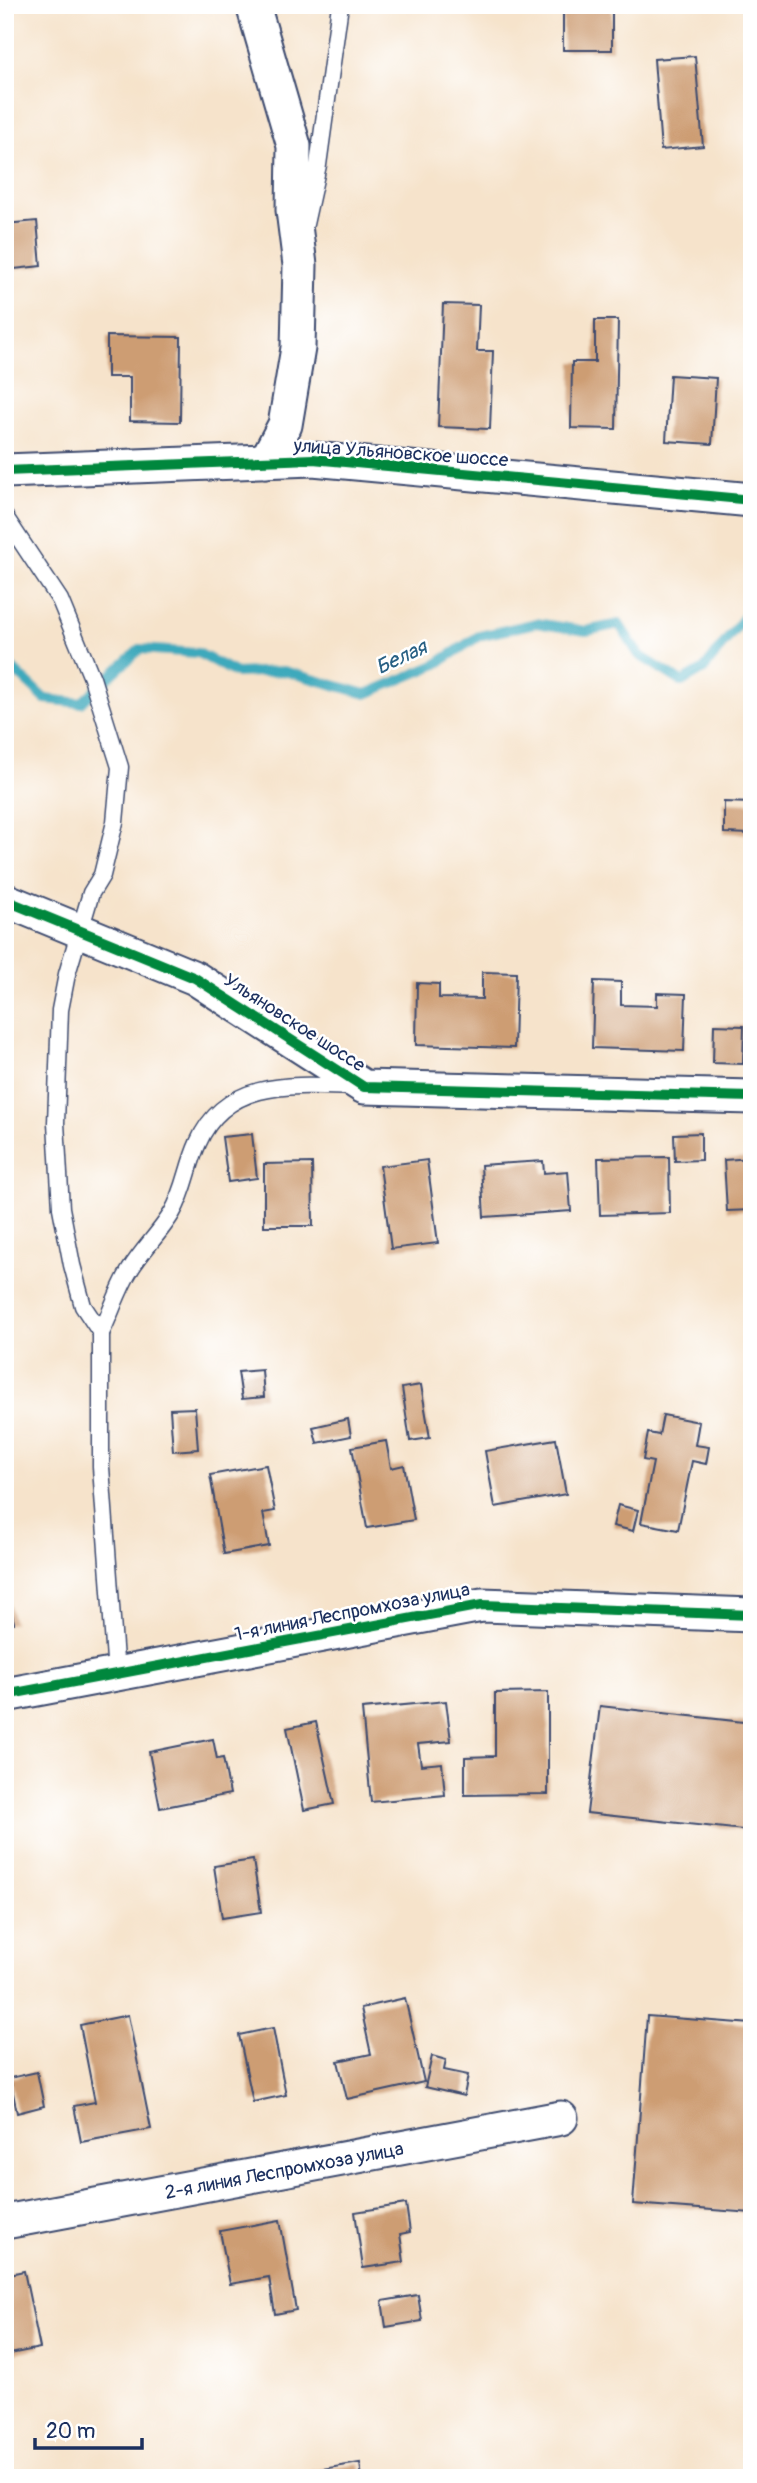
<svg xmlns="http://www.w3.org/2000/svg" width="757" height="2483" font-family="Pangolin,sans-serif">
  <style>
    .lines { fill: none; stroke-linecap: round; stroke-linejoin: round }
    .stream { stroke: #3ca9bc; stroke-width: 10 }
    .building { fill: #cd9d73 }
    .service-casing { stroke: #3c4a6e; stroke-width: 19 }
    .minor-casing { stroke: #3c4a6e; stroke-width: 37 }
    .service { stroke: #fff; stroke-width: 16 }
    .minor { stroke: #fff; stroke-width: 33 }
    .cycleway-casing { stroke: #fff; stroke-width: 15 }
    .cycleway { stroke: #00873e; stroke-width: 10 }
    .labels { text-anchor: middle; stroke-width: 5; stroke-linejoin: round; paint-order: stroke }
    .street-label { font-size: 19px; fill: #1b2f5e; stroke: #fff }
    .water-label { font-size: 21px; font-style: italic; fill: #286084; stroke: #fff }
  </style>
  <rect width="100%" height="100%" fill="#fff"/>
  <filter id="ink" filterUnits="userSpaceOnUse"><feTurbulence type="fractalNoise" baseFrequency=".0143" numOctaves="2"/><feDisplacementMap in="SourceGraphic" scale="14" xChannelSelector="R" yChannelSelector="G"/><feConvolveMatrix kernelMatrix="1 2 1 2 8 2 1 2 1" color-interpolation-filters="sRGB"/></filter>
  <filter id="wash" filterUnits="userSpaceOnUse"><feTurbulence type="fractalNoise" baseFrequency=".00686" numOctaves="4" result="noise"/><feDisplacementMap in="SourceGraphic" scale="28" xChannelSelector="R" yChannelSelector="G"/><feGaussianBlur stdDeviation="1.57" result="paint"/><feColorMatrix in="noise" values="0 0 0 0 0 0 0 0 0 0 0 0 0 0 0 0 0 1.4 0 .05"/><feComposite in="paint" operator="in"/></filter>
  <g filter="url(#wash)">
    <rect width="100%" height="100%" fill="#f6e3cb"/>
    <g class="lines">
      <path class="stream" d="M 5,661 L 45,699 L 81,703 L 140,649 L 198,653 L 236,673 L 284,671 L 366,694 L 435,665 L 479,636 L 536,623 L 586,631 L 619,624 L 639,655 L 682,682 L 704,669 L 746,615 L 752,616"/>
    </g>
    <g id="blocks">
      <g class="building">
        <rect x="563" y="5" width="49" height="45"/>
        <path d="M 695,56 L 703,146 L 661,150 L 654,59 Z"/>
        <path d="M 37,221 L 41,266 L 5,270 L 5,224 Z"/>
        <path d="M 443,304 L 479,305 L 477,351 L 493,351 L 490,429 L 438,427 Z"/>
        <path d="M 595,320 L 618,320 L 616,429 L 571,428 L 572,362 L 595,362 Z"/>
        <path d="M 107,336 L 181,337 L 180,422 L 130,421 L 130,377 L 107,377 Z"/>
        <path d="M 670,375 L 716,378 L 712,444 L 666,441 Z"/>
        <path d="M 724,802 L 752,803 L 752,834 L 724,833 Z"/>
        <path d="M 482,972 L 516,973 L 514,1048 L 416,1045 L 417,983 L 439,984 L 439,998 L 482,999 Z"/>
        <path d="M 594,981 L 621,982 L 621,1005 L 657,1006 L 657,993 L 686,994 L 684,1051 L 592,1048 Z"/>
        <path d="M 749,984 L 752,985 L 752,1058 L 748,1058 Z"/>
        <path d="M 714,1025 L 744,1026 L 743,1064 L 713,1063 Z"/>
        <path d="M 701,1133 L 701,1160 L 675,1161 L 674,1134 Z"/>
        <path d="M 252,1134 L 257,1178 L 228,1182 L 222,1137 Z"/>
        <path d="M 669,1157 L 670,1213 L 600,1215 L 598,1158 Z"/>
        <path d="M 752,1158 L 752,1210 L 727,1211 L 724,1160 Z"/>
        <path d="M 427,1160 L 438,1243 L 391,1249 L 380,1166 Z"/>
        <path d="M 543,1161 L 544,1173 L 568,1171 L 571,1211 L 484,1217 L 481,1165 Z"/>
        <path d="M 312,1163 L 313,1226 L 264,1226 L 264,1164 Z"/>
        <path d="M 262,1370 L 264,1397 L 242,1399 L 238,1372 Z"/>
        <path d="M 421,1385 L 430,1438 L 410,1441 L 402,1388 Z"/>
        <path d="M 195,1408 L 198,1449 L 173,1451 L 170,1409 Z"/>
        <path d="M 663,1415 L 699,1422 L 695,1445 L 709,1447 L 706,1464 L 692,1461 L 678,1530 L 641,1523 L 653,1462 L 643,1460 L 648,1433 L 659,1435 Z"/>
        <path d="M 348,1419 L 351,1436 L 317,1443 L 313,1427 Z"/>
        <path d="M 556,1439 L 566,1494 L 495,1507 L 485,1451 Z"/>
        <path d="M 386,1441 L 391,1468 L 404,1465 L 414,1520 L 367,1528 L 352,1447 Z"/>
        <path d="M 266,1465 L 275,1511 L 263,1513 L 269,1546 L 224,1554 L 210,1475 Z"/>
        <path d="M 618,1505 L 638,1510 L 633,1531 L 613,1526 Z"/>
        <path d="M 5,1582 L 14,1623 L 5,1625 Z"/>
        <path d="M 548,1692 L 548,1794 L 465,1795 L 465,1757 L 495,1756 L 495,1693 Z"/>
        <path d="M 446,1701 L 451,1741 L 418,1744 L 421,1765 L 442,1763 L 445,1795 L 371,1802 L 362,1709 Z"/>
        <path d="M 600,1706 L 752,1723 L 752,1831 L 587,1813 Z"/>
        <path d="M 316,1722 L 334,1804 L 304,1810 L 287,1728 Z"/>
        <path d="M 213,1739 L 217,1759 L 223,1758 L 230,1794 L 160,1808 L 149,1752 Z"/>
        <path d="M 253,1860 L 261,1912 L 222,1918 L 214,1866 Z"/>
        <path d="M 405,1998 L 424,2082 L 347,2099 L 338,2061 L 371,2054 L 361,2008 Z"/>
        <path d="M 128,2015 L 151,2129 L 81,2142 L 74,2106 L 95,2102 L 80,2025 Z"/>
        <path d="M 647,2016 L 752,2024 L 752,2213 L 633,2204 Z"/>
        <path d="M 273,2028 L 286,2095 L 253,2102 L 239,2035 Z"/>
        <path d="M 432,2056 L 446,2060 L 444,2070 L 468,2075 L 464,2096 L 425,2087 Z"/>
        <path d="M 37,2072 L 44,2106 L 17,2113 L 10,2078 Z"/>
        <path d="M 406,2204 L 410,2232 L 400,2234 L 404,2262 L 363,2268 L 355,2212 Z"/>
        <path d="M 280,2220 L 296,2310 L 275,2314 L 269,2277 L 230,2284 L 220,2231 Z"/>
        <path d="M 24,2271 L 40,2348 L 5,2355 L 5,2275 Z"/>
        <path d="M 418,2295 L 422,2321 L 386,2327 L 382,2301 Z"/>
        <path d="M 360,2463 L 362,2478 L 311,2478 L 310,2471 Z"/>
      </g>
    </g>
  </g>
  <g filter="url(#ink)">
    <use href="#blocks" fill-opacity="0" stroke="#3c4a6e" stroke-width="2"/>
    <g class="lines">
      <defs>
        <g id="service">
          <path d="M 305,224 L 318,165 L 340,5"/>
          <path d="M 5,517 L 60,600 L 92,678 L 120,767 L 115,822 L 102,875 L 91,893 L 67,974 L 60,1010 L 56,1123 L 61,1208 L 72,1265 L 83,1306 L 101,1333 L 101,1467 L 116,1674"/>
          <path d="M 101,1333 C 111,1313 118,1289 130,1270 C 142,1250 160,1233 172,1213 C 186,1189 187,1167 198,1143 C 226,1078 295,1085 352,1087"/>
        </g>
        <g id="minor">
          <path d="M 253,5 L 294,146 L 293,210 L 300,265 L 298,348 L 285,425 L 266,461"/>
          <path d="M 5,471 L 313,459 L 752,500"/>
          <path d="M 5,900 L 195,978 L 364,1087 L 752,1097"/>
          <path d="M 5,1695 L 482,1605 L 752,1615"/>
          <path id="s1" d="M 5,2222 L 561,2118"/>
        </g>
      </defs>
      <use href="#service" class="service-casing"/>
      <use href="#minor" class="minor-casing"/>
      <use href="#service" class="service"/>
      <use href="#minor" class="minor"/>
      <defs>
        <g id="cycleway">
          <path d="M 5,471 L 313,459 L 752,500"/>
          <path d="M 5,900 L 195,978 L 364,1087 L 752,1097"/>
          <path d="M 5,1695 L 482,1605 L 752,1615"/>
        </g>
      </defs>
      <use href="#cycleway" class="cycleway-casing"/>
      <use href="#cycleway" class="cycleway"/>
    </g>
  </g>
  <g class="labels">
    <g class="street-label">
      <text transform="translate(401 452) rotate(4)" y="7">улица Ульяновское шоссе</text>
      <text transform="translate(295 1022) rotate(33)" y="7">Ульяновское шоссе</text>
      <text transform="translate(352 1611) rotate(-11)" y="7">1-я линия Леспромхоза улица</text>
      <text dy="7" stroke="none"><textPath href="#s1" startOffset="284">2-я линия Леспромхоза улица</textPath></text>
    </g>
    <g class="water-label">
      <text transform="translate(401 657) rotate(-25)" y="7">Белая</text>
    </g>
  </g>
  <rect width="757" height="2483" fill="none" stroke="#fff" stroke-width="28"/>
  <path d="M35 2438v10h107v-10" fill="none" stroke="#1b2f5e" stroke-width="3.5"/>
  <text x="46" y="2438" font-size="21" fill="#1b2f5e" stroke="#ffffff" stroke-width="5" paint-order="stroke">20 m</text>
</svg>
